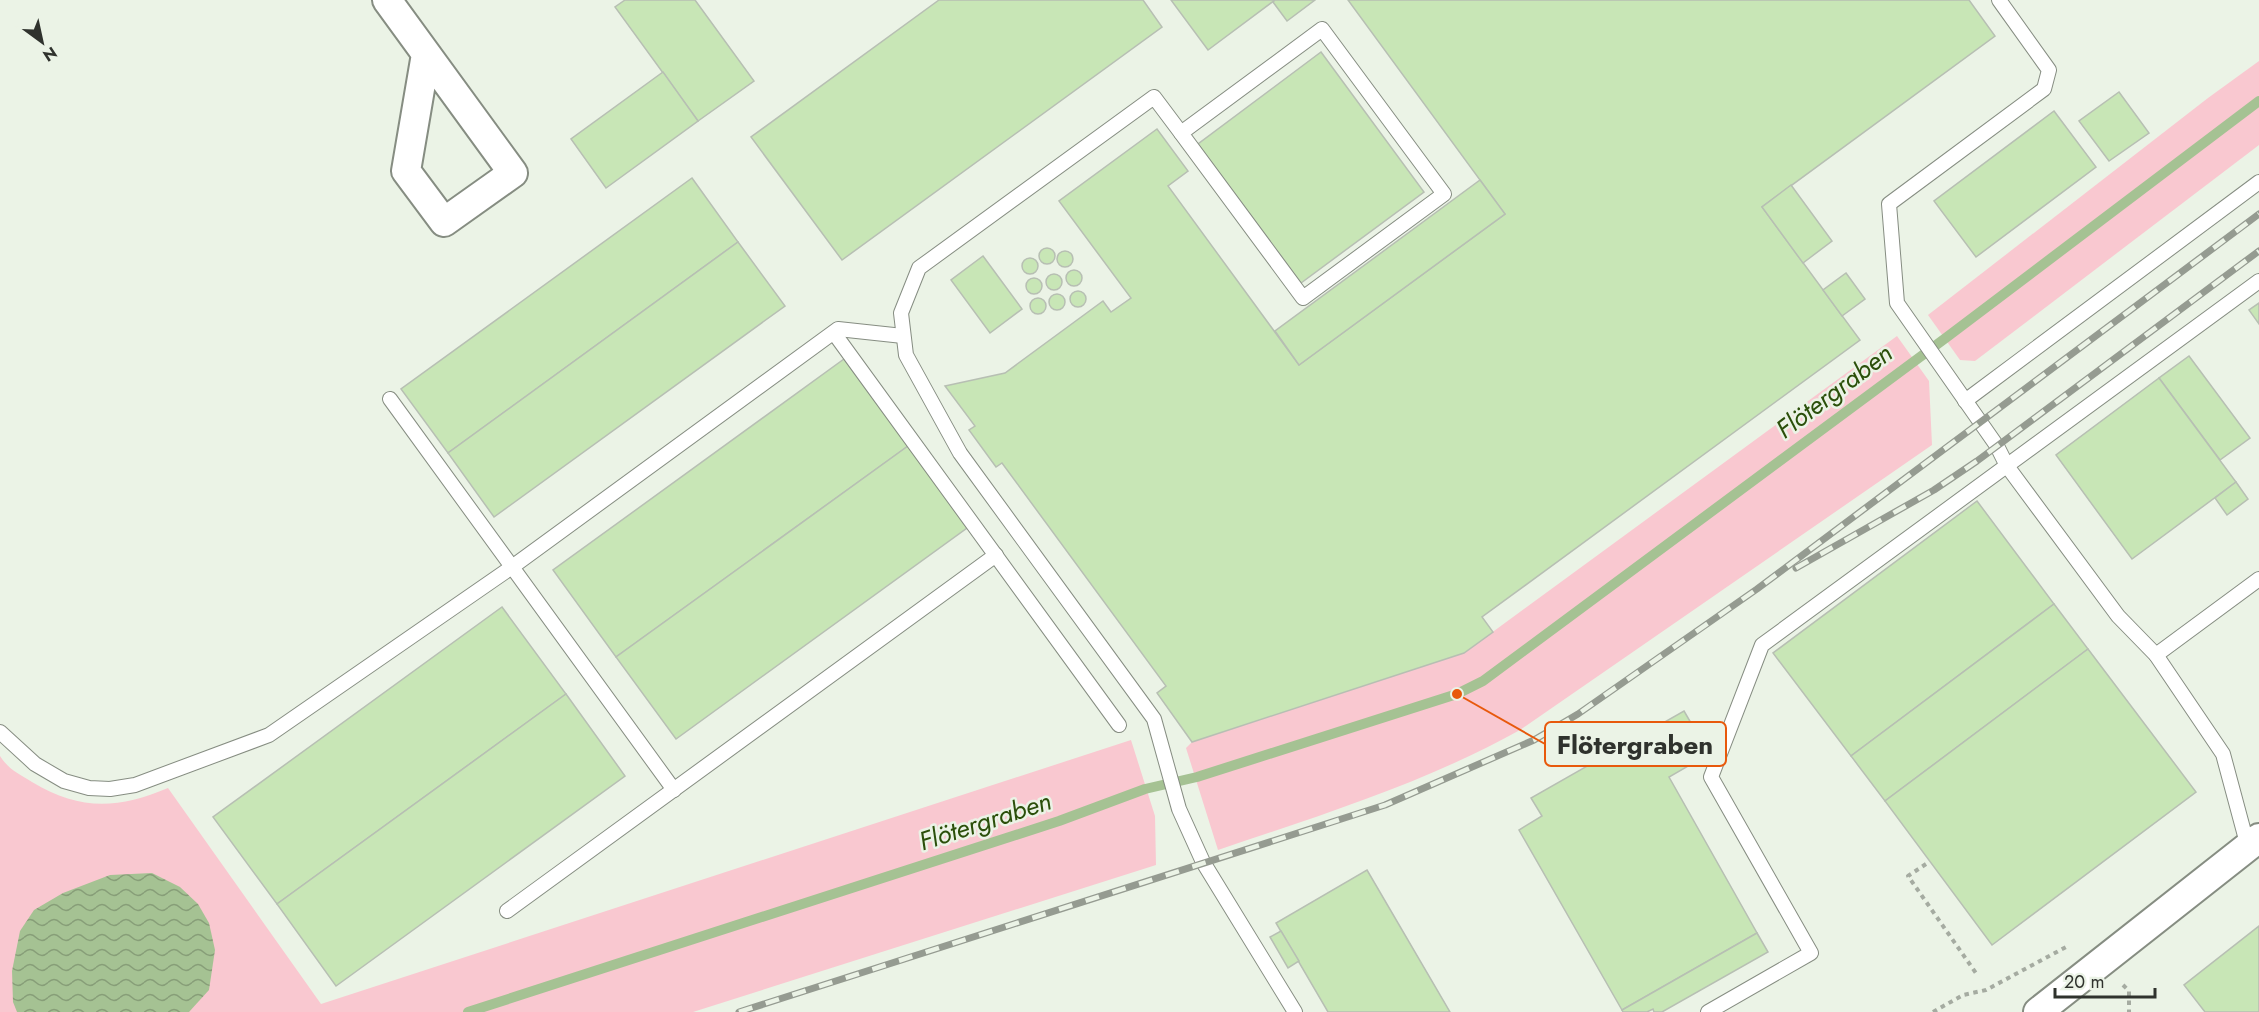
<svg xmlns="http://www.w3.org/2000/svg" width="2259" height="1012" font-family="Jost,sans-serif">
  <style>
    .grass { fill: #f9c8d0 }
    .water { fill: url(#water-waves) }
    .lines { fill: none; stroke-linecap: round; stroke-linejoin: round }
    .stream { stroke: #a5c293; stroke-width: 10 }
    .building { fill: #c8e6b6; stroke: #b7bfb3; stroke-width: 1.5 }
    .service-casing { stroke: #868d82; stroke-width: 16 }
    .minor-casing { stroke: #868d82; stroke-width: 32 }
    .path { stroke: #a5aba1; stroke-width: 4; stroke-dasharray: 4.5 4.5; stroke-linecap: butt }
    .service { stroke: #fff; stroke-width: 14 }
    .minor { stroke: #fff; stroke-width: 28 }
    .rail-casing { stroke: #959b91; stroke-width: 7 }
    .rail { stroke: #ebf3e6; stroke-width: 4.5; stroke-dasharray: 14; stroke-linecap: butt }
    .labels { text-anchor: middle; stroke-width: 5; stroke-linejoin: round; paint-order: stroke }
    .water-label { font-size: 26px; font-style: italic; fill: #2b4f0a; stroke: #ebf3e6 }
    .leader { fill: none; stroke: #e8590c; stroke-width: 2 }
    .callout-dot { fill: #e8590c; stroke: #ebf3e6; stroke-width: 2 }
    .callout { fill: #ebf3e6; stroke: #e8590c; stroke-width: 2 }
    .callout-label { font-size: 26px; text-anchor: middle; font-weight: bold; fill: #2f322d }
  </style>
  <defs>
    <pattern id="water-waves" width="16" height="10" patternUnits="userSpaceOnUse" patternTransform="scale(1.5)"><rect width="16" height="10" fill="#a5c293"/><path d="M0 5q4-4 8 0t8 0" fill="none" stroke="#879e78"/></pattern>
  </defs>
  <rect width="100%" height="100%" fill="#ebf3e6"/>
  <g class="grass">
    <path d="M 2259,61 L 2259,145 L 1975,361 L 1960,360 L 1928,315 L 2208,98 Z"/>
    <path d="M 1897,336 L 1929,381 L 1932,445 L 1520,730 C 1425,783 1321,815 1218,850 L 1186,748 L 1192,742 L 1464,653 Z"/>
    <path d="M 1131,740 L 1155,816 L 1156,865 L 693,1012 L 0,1012 L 0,756 C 8,769 19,774 32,782 C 80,811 118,809 168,788 L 321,1004 Z"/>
  </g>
  <path class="water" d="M 152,873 L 180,887 L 198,904 L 209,923 L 215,950 L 209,990 L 189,1012 L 17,1012 L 13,1002 L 12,971 L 20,931 L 34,910 L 63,893 L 110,875 Z"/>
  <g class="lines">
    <path class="stream" d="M 468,1012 L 1059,821 L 1145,789 L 1197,777 L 1457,694 L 1483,681 L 1947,337 L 2259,101"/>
  </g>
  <g class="building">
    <path d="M 625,0 L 695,0 L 754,81 L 698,121 L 615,7 Z"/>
    <path d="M 939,0 L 1143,0 L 1162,27 L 842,260 L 751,137 Z"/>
    <path d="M 1171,0 L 1275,0 L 1208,50 Z"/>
    <path d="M 1275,0 L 1315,0 L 1287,21 L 1273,2 Z"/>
    <path d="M 1348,0 L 1969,0 L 1995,36 L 1762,207 L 1860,340 L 1482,617 L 1493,632 L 1464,653 L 1192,742 L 1157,693 L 1166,686 L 1002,463 L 996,467 L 969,430 L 975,426 L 945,386 L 1005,373 L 1103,301 L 1111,312 L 1131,298 L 1059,201 L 1157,129 L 1188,171 L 1168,186 L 1299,365 L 1505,214 Z"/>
    <path d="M 1321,52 L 1424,192 L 1301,283 L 1198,144 Z"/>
    <path d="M 663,72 L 698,121 L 606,188 L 571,139 Z"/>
    <path d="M 2119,92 L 2149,133 L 2109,161 L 2079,121 Z"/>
    <path d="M 2054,111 L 2096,167 L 1976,257 L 1934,201 Z"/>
    <path d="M 692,178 L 738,242 L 448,453 L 401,389 Z"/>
    <path d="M 1480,180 L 1505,214 L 1299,365 L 1275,331 Z"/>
    <path d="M 1791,185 L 1832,241 L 1803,263 L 1762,207 Z"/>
    <path d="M 738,242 L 785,306 L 494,517 L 448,453 Z"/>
    <circle cx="1047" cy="256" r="8"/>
    <circle cx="1065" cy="259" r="8"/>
    <path d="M 983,256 L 1022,309 L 990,333 L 951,280 Z"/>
    <circle cx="1030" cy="266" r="8"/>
    <circle cx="1074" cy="278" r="8"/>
    <path d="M 1846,273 L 1865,299 L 1842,316 L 1823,290 Z"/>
    <circle cx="1054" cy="282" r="8"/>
    <circle cx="1034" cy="286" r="8"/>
    <circle cx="1078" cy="299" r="8"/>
    <circle cx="1057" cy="302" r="8"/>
    <circle cx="1038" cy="306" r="8"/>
    <path d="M 2259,303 L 2259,324 L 2249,310 Z"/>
    <path d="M 2189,356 L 2250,438 L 2220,460 L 2159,378 Z"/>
    <path d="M 844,359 L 908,446 L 616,657 L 553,570 Z"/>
    <path d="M 2159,378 L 2236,482 L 2132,559 L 2056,455 Z"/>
    <path d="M 908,446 L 967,528 L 676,739 L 616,657 Z"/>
    <path d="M 2236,482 L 2248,499 L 2227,515 L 2215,498 Z"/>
    <path d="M 1977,501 L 2054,604 L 1851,756 L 1773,653 Z"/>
    <path d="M 2054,604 L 2088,649 L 1885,801 L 1851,756 Z"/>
    <path d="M 502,607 L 566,694 L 277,904 L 213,817 Z"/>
    <path d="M 2088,649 L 2196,792 L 1992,945 L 1885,801 Z"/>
    <path d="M 566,694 L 625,776 L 336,986 L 277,904 Z"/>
    <path d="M 1684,711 L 1709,754 L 1669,777 L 1757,933 L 1622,1010 L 1519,830 L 1542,816 L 1531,798 Z"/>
    <path d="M 1367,870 L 1450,1012 L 1328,1012 L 1276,923 Z"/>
    <path d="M 2259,926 L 2259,1012 L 2205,1012 L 2184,985 Z"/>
    <path d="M 1281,931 L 1299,961 L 1288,968 L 1270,937 Z"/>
    <path d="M 1757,933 L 1768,952 L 1662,1012 L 1654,1012 L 1653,1009 L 1647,1012 L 1623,1012 L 1622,1010 Z"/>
  </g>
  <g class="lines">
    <defs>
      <g id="service">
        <path d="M 1999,0 L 2049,70 L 2044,89 L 1889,204 L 1897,303 L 1997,446 L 2007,466 L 2118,616 L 2156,655 L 2223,754 L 2248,847"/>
        <path d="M 1322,29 L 1444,194 L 1303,298 L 1181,133 Z"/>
        <path d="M 1181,133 L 1154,97 L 919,268 L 901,313 L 906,355 L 960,453 L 1154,719 L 1179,809 L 1203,862 L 1295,1012"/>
        <path d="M 834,333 L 1119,725"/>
        <path d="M 390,399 L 674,790"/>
        <path d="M 1965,401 L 2259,182"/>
        <path d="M 2156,655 L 2259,579"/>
        <path d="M 0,732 L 35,764 L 64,781 L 89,788 L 110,789 L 135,785 L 269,735 L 512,567 L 838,329 L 903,336"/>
        <path d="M 507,911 L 996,555"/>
        <path d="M 1708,1012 L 1811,953 L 1711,777 L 1762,645 L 2259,281"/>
      </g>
      <g id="minor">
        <path d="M 387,0 L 513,173 L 444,222 L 406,171 L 426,54"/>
        <path d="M 2038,1012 L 2259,838"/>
      </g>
    </defs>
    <use href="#service" class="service-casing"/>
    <use href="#minor" class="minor-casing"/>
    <g class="path">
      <path d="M 1926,864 L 1908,876 L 1978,976"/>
      <path d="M 2123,985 L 2129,991 L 2129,1012"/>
      <path d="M 1933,1012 L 1963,995 L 1986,990 L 2066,947"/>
    </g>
    <use href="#service" class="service"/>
    <use href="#minor" class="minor"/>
    <defs>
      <g id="rail">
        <path d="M 1796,568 L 1934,490 L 1977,461 L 2259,251"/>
        <path d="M 739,1012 L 1385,805 L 1534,740 L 1578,714 L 1757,589 L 2259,214"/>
      </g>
    </defs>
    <use href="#rail" class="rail-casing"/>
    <use href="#rail" class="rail"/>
  </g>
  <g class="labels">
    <g class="water-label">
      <text transform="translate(1834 391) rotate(-37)" y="9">Flötergraben</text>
      <text transform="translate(985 821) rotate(-18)" y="9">Flötergraben</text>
    </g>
  </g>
  <path class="leader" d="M1457 694L1545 744"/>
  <circle class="callout-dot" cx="1457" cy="694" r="6"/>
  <rect class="callout" x="1545" y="722" width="181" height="44" rx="6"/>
  <g class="callout-label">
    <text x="1635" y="754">Flötergraben</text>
  </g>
  <g transform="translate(42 42) rotate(147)" stroke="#ebf3e6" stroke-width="4.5" paint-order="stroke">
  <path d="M0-4.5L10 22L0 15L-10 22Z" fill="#2f322d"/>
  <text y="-9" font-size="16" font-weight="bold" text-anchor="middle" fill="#2f322d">N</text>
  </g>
  <path d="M2055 988v9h100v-9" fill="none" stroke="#2f322d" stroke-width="3"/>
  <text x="2064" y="988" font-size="18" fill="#2f322d" stroke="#ebf3e6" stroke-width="4.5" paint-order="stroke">20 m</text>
</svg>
